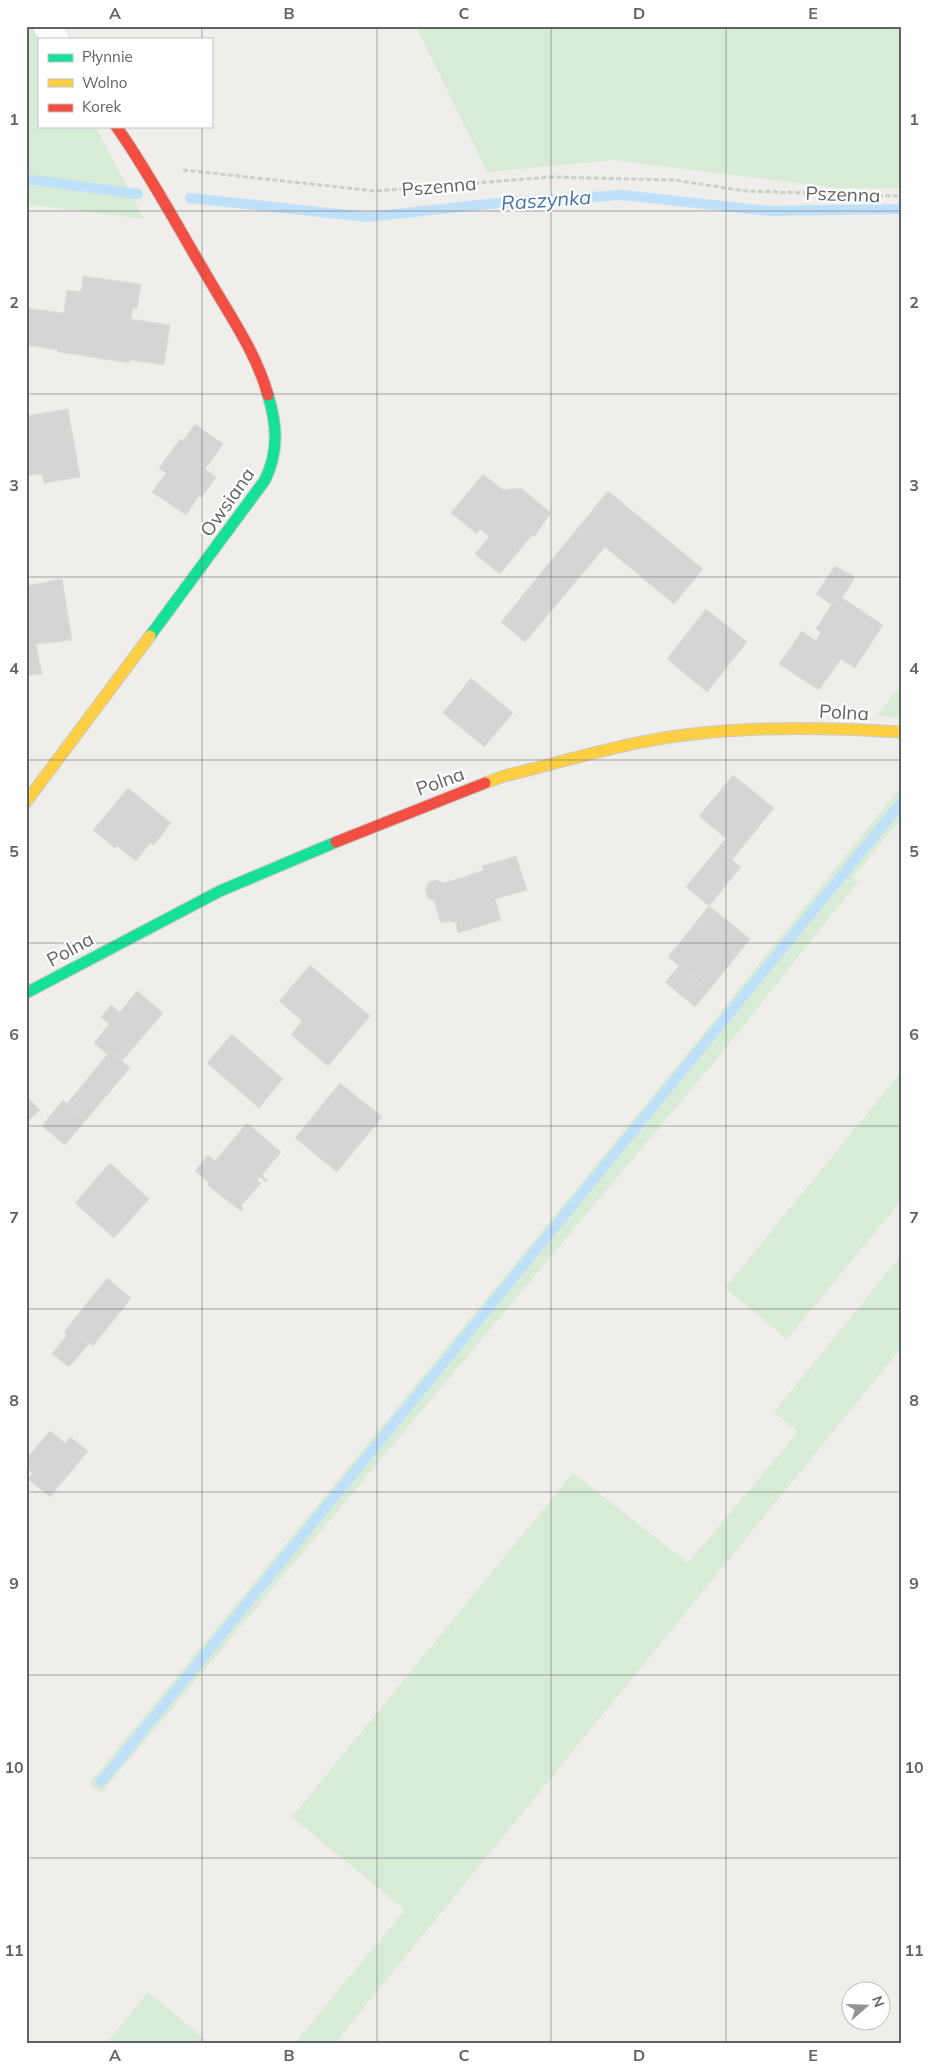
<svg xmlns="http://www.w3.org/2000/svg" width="928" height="2069" font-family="Mulish,sans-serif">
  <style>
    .green { fill: #d8ebd6 }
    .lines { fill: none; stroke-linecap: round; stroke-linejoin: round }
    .stream { stroke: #bfe0f9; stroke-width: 10 }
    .building { fill: #d6d5d3; stroke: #deddd9 }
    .street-casing { stroke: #cbcccc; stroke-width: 29 }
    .fast-casing { stroke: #cacacb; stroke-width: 13 }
    .slow-casing { stroke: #cacacb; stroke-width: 13 }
    .jam-casing { stroke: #cacacb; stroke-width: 13 }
    .path { stroke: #cacfcc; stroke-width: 3; stroke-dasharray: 5 2.5; stroke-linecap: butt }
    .street { stroke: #fdfcfc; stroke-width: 28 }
    .fast { stroke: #16e098; stroke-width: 11 }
    .slow { stroke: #ffcf43; stroke-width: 11 }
    .jam { stroke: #f24e42; stroke-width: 11 }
    .grid { fill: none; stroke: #5f6368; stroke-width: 1; stroke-opacity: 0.55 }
    .labels { text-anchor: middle; stroke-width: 4.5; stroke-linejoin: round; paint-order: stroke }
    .street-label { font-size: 19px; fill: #5f6368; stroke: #fff }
    .water-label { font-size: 20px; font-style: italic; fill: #4174aa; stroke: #fff }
    .neatline { fill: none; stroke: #5f6368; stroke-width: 2 }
    .grid-label { font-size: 16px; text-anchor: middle; font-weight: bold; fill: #5f6368 }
  </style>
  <rect width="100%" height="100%" fill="#efeeea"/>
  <g class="green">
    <path d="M 26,26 L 31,26 L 39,39 L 39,126 L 95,126 L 144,219 L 26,204 Z"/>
    <path d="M 416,26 L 902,26 L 902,188 L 839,188 L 614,160 L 487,172 Z"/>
    <path d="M 902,684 L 902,718 L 877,715 Z"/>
    <path d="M 902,785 L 902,818 L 853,877 L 858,882 L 724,1050 L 101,1793 L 89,1784 L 700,1038 Z"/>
    <path d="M 902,1071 L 902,1200 L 787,1339 L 725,1288 Z"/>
    <path d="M 902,1254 L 902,1347 L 335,2043 L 295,2043 L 405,1910 L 292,1817 L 573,1473 L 688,1563 L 798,1432 L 774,1412 Z"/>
    <path d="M 148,1992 L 209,2043 L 107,2043 Z"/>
  </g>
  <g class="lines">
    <g class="stream">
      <path d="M 26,179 L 138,194"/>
      <path d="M 190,198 L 367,217 L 498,203 L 622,195 L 769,211 L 902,209"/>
      <path d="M 101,1782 L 902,802"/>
    </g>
  </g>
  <g class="building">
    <path d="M 83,276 L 141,284 L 137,308 L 133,308 L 131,319 L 170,325 L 164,365 L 130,360 L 130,363 L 58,352 L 58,350 L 26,345 L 26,308 L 64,313 L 67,290 L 81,292 Z"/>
    <path d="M 68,409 L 80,477 L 44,483 L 42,474 L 26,476 L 26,416 Z"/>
    <path d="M 195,424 L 223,444 L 205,469 L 216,477 L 201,498 L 199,496 L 186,515 L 152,492 L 166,473 L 159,468 L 180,439 L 183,441 Z"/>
    <path d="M 483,474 L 503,490 L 521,488 L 551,513 L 534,537 L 532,535 L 500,574 L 475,554 L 489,537 L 480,529 L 477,534 L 451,513 Z"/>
    <path d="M 608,491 L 703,569 L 674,604 L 605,547 L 525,642 L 501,622 Z"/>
    <path d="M 835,566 L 855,577 L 842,598 L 838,595 L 832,605 L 816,594 Z"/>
    <path d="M 62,579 L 72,640 L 36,644 L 42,674 L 26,676 L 26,586 Z"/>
    <path d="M 838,595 L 883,625 L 855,668 L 841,659 L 819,690 L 779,664 L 802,631 L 816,641 L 821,632 L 816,629 Z"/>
    <path d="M 706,609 L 747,642 L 707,692 L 667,659 Z"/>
    <path d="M 471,678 L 513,713 L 484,747 L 443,713 Z"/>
    <path d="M 733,775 L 774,808 L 740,850 L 699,816 Z"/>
    <path d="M 128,788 L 171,823 L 154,845 L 150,843 L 136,861 L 117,846 L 115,848 L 93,830 Z"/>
    <path d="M 726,838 L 740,850 L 732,860 L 718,848 Z"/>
    <path d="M 718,848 L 741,867 L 709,906 L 686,887 Z"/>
    <path d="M 516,856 L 527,890 L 495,899 L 501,920 L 458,933 L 456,923 L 450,921 L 441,923 L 434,901 L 428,898 L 425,890 L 429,882 L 437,880 L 443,883 L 461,878 L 484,870 L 482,866 Z"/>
    <path d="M 709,906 L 750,939 L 709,990 L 668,957 Z"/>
    <path d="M 310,965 L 370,1016 L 328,1066 L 291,1035 L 302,1021 L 279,1001 Z"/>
    <path d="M 679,966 L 709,990 L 695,1007 L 665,982 Z"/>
    <path d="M 137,991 L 163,1013 L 122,1061 L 110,1051 L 108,1055 L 94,1043 L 109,1024 L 101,1017 L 111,1005 L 120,1012 Z"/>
    <path d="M 232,1034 L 283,1079 L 259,1108 L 207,1063 Z"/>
    <path d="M 110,1051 L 130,1068 L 86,1120 L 67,1104 Z"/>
    <path d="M 340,1083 L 382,1117 L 337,1172 L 295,1138 Z"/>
    <path d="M 26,1095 L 40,1110 L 26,1123 Z"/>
    <path d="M 63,1100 L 86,1120 L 65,1145 L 42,1126 Z"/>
    <path d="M 247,1123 L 281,1152 L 262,1175 L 267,1180 L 266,1182 L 260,1177 L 257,1180 L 261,1183 L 241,1206 L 244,1208 L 241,1211 L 207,1185 L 209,1183 L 195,1171 L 208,1155 L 215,1161 Z"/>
    <path d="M 110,1163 L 149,1199 L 114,1238 L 75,1203 Z"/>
    <path d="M 107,1278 L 131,1298 L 93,1346 L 68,1327 Z"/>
    <path d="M 68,1327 L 89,1344 L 69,1367 L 52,1354 L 67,1335 L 64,1333 Z"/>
    <path d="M 50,1431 L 65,1443 L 70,1437 L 88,1451 L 50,1497 L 28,1479 L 33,1473 L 26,1468 L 26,1459 Z"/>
  </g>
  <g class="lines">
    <defs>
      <path id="street" d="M 47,26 L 55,39"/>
      <g id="fast">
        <path d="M 150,636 L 265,480 C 279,451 277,425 268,395"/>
        <path d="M 26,993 L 220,891 L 336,842"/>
      </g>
      <g id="slow">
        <path d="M 485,783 L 504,776 C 566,761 629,741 693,734 C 763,726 832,728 902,732"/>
        <path d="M 26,802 L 150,636"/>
      </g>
      <g id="jam">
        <path d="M 116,126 C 150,174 177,226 207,276 C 229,314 256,352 268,395"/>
        <path d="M 336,842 L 485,783"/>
      </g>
    </defs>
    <use href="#street" class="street-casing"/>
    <use href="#fast" class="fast-casing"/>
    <use href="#slow" class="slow-casing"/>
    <use href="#jam" class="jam-casing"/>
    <path class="path" d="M 183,170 L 375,191 L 550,177 L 674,180 L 745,191 L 902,196"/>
    <use href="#street" class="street"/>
    <use href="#fast" class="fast"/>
    <use href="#slow" class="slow"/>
    <use href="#jam" class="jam"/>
  </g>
  <path class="grid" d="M 202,26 L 202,39M 377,26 L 377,2043M 551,26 L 551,2043M 726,26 L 726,2043M 202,126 L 202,2043M 26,211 L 902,211M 26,394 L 902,394M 26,577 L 902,577M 26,760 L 902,760M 26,943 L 902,943M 26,1126 L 902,1126M 26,1309 L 902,1309M 26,1492 L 902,1492M 26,1675 L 902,1675M 26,1858 L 902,1858"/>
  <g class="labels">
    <g class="street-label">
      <text transform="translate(439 186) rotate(-5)" y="7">Pszenna</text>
      <text transform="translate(843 194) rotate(2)" y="7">Pszenna</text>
      <text transform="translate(227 502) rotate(-55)" y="7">Owsiana</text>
      <text transform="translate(844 712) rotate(3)" y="7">Polna</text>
      <text transform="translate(440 781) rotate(-20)" y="7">Polna</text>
      <text transform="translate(70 949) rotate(-29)" y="7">Polna</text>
    </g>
    <g class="water-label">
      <text transform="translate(546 200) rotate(-4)" y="7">Raszynka</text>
    </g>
  </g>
  <rect width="928" height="2069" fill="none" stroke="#ffffff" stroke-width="55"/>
  <rect x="38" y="38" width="175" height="90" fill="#ffffff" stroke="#bfc1c3"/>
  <rect x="48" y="54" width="25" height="8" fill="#16e098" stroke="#bfc1c3"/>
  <text x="82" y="62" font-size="15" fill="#5f6368">Płynnie</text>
  <rect x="48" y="79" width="25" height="8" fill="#ffcf43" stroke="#bfc1c3"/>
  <text x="82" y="88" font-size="15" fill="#5f6368">Wolno</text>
  <rect x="48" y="104" width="25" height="8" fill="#f24e42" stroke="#bfc1c3"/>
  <text x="82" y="112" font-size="15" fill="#5f6368">Korek</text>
  <g transform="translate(866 2006) rotate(70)"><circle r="24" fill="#ffffff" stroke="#bfc1c3"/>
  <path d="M0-4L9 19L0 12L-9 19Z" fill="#919496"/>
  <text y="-8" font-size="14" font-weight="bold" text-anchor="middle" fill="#5f6368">N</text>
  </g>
  <rect x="28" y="28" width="872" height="2014" class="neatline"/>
  <g class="grid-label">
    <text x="115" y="19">A</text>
    <text x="289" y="19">B</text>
    <text x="464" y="19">C</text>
    <text x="639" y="19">D</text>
    <text x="813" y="19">E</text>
    <text x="14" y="125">1</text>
    <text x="914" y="125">1</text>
    <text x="14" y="308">2</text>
    <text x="914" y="308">2</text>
    <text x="14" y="491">3</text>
    <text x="914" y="491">3</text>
    <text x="14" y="674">4</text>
    <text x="914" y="674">4</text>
    <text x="14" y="857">5</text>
    <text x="914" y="857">5</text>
    <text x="14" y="1040">6</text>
    <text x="914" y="1040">6</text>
    <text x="14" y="1223">7</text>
    <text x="914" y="1223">7</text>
    <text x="14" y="1406">8</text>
    <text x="914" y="1406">8</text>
    <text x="14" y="1589">9</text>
    <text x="914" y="1589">9</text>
    <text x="14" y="1773">10</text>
    <text x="914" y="1773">10</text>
    <text x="14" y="1956">11</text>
    <text x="914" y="1956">11</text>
    <text x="115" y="2061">A</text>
    <text x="289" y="2061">B</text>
    <text x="464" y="2061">C</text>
    <text x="639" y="2061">D</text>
    <text x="813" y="2061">E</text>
  </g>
</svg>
